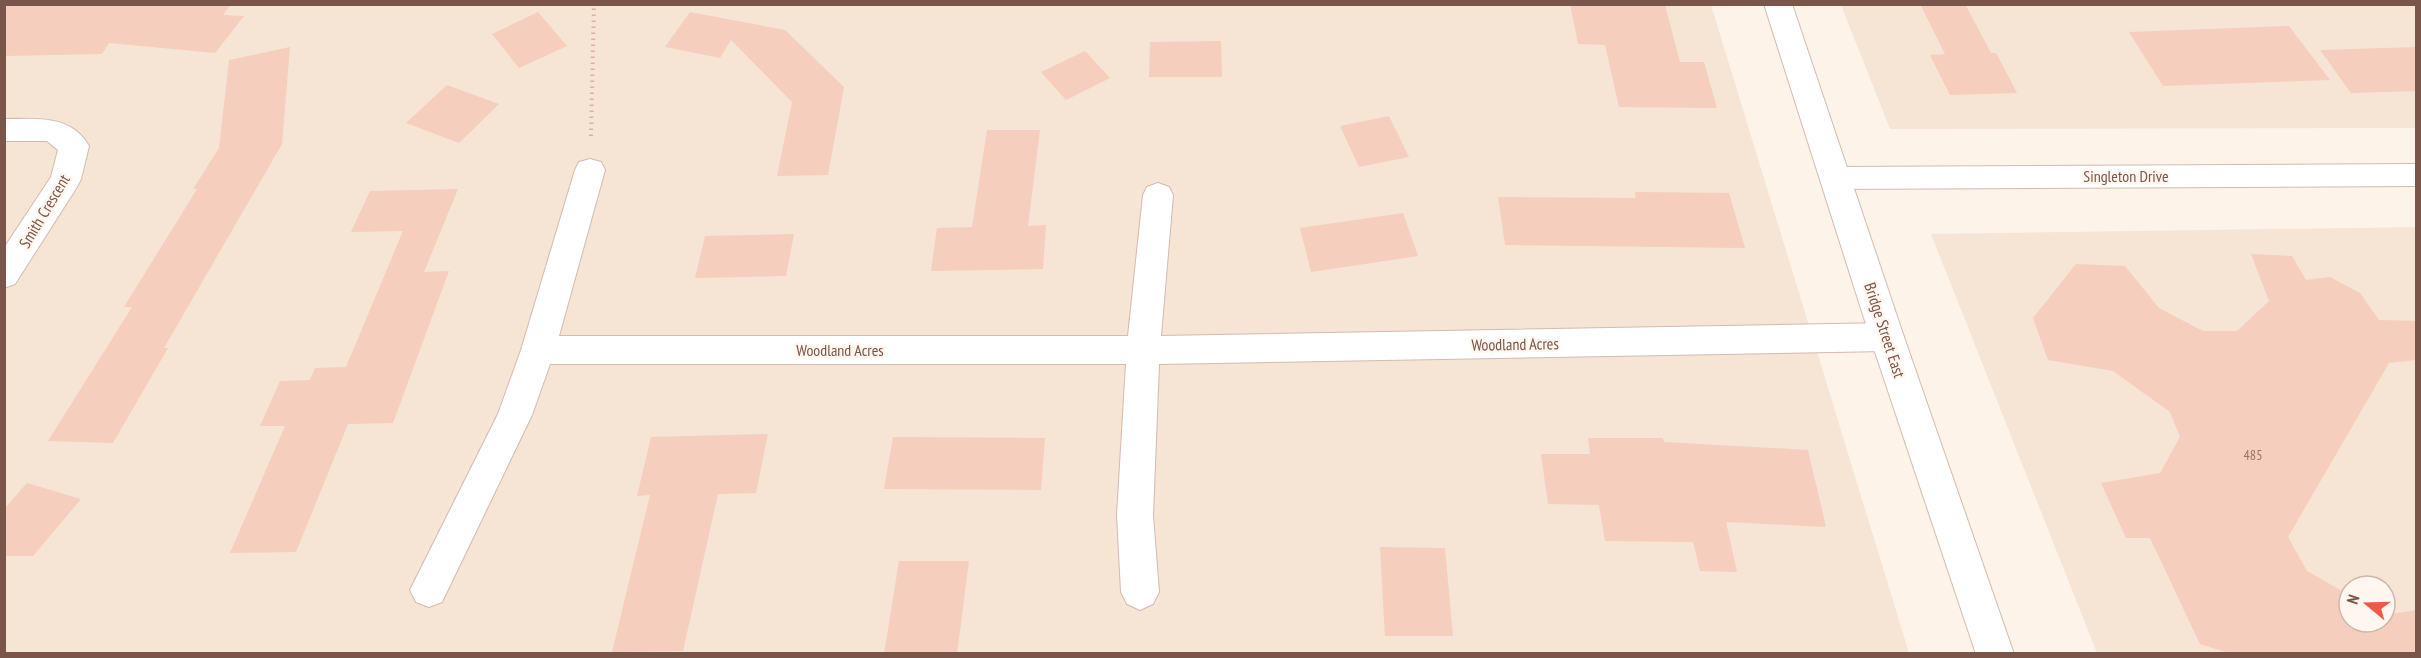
<svg xmlns="http://www.w3.org/2000/svg" width="2421" height="658" font-family="'PT Sans Narrow',sans-serif">
  <style>
    .residential { fill: #f6e4d5; fill-rule: evenodd }
    .building { fill: #f5cebe }
    .lines { fill: none; stroke-linecap: round; stroke-linejoin: round }
    .minor-casing { stroke: #d3bbaf; stroke-width: 2 }
    .tertiary-casing { stroke: #d3bbaf; stroke-width: 2 }
    .path { stroke: #dab1a0; stroke-width: 4; stroke-dasharray: 1.5 4.5; stroke-linecap: butt }
    .minor { fill: #fff; fill-rule: evenodd }
    .tertiary { fill: #fff; fill-rule: evenodd }
    .labels { text-anchor: middle; stroke-width: 5; stroke-linejoin: round; paint-order: stroke }
    .number-label { font-size: 14px; fill: #997467 }
    .street-label { font-size: 16px; fill: #7a564a; stroke: #fff7ef }
  </style>
  <rect width="100%" height="100%" fill="#fef3e8"/>
  <g class="residential">
    <path d="M 4,5 L 1711,5 L 1909,653 L 5,653 Z"/>
    <path d="M 1841,5 L 2416,5 L 2416,128 L 1890,129 Z"/>
    <path d="M 2416,227 L 2416,653 L 2097,653 L 1931,234 ZM 2349,586 L 2385,586 L 2385,622 L 2349,622 Z"/>
  </g>
  <g class="building">
    <path d="M 4,4 L 231,4 L 223,15 L 244,16 L 215,53 L 109,43 L 102,54 L 4,56 Z"/>
    <path d="M 1570,4 L 1665,5 L 1680,62 L 1704,62 L 1717,108 L 1619,107 L 1605,45 L 1578,44 Z"/>
    <path d="M 1920,4 L 1965,4 L 1991,53 L 1996,53 L 2017,93 L 1950,95 L 1930,55 L 1945,54 Z"/>
    <path d="M 538,12 L 567,46 L 519,68 L 492,34 Z"/>
    <path d="M 690,12 L 785,30 L 844,87 L 828,175 L 777,176 L 792,102 L 731,40 L 720,58 L 665,47 Z"/>
    <path d="M 2289,26 L 2330,80 L 2163,86 L 2129,32 Z"/>
    <path d="M 1221,41 L 1222,77 L 1149,77 L 1150,42 Z"/>
    <path d="M 290,47 L 282,144 L 164,348 L 168,348 L 113,443 L 48,441 L 132,307 L 124,307 L 197,189 L 193,189 L 219,148 L 229,60 Z"/>
    <path d="M 2416,47 L 2416,91 L 2351,93 L 2320,50 Z"/>
    <path d="M 1085,51 L 1110,78 L 1066,100 L 1041,72 Z"/>
    <path d="M 447,85 L 499,104 L 459,143 L 406,123 Z"/>
    <path d="M 1389,116 L 1409,157 L 1359,167 L 1340,126 Z"/>
    <path d="M 987,130 L 1040,130 L 1028,226 L 1046,225 L 1043,269 L 931,271 L 937,228 L 972,227 Z"/>
    <path d="M 458,189 L 424,272 L 449,271 L 393,423 L 348,424 L 296,552 L 230,553 L 285,426 L 260,426 L 280,381 L 310,380 L 315,368 L 346,367 L 403,231 L 351,232 L 370,191 Z"/>
    <path d="M 1635,192 L 1729,193 L 1745,248 L 1505,245 L 1498,197 L 1636,198 Z"/>
    <path d="M 1403,213 L 1418,256 L 1311,272 L 1300,228 Z"/>
    <path d="M 794,234 L 786,276 L 695,278 L 705,236 Z"/>
    <path d="M 2251,254 L 2292,256 L 2306,280 L 2330,277 L 2360,293 L 2379,320 L 2416,321 L 2416,360 L 2389,363 L 2288,537 L 2307,571 L 2349,595 L 2349,622 L 2385,622 L 2385,615 L 2416,610 L 2416,654 L 2232,654 L 2200,644 L 2150,538 L 2126,538 L 2101,483 L 2160,473 L 2180,437 L 2170,412 L 2113,371 L 2048,360 L 2033,318 L 2076,264 L 2125,266 L 2159,308 L 2203,331 L 2237,331 L 2269,301 Z"/>
    <path d="M 768,434 L 756,493 L 718,494 L 683,651 L 612,652 L 650,495 L 637,496 L 651,437 Z"/>
    <path d="M 893,437 L 1045,438 L 1041,490 L 884,489 Z"/>
    <path d="M 1588,438 L 1663,438 L 1664,442 L 1808,450 L 1826,527 L 1726,522 L 1737,572 L 1700,571 L 1693,542 L 1605,541 L 1599,505 L 1548,504 L 1541,454 L 1590,454 Z"/>
    <path d="M 27,483 L 81,499 L 33,556 L 4,556 L 4,509 Z"/>
    <path d="M 1380,547 L 1445,548 L 1453,636 L 1385,636 Z"/>
    <path d="M 899,561 L 969,561 L 957,654 L 884,654 Z"/>
  </g>
  <g class="lines">
    <defs>
      <g id="minor">
        <path d="M 4,119 C 36,119 71,114 89,146 L 81,179 L 77,187 L 15,284 L 4,288 L 4,248 L 51,177 L 58,150 L 47,141 L 4,141 Z"/>
        <path d="M 590,159 L 601,162 L 605,170 L 559,336 L 1128,336 L 1143,195 L 1147,187 L 1158,183 L 1169,187 L 1173,195 L 1161,336 L 1887,323 L 1899,327 L 1904,337 L 1899,347 L 1887,351 L 1159,364 L 1153,515 L 1159,592 L 1153,604 L 1140,610 L 1127,604 L 1121,592 L 1117,515 L 1126,364 L 550,364 L 532,415 L 442,602 L 429,607 L 416,602 L 410,590 L 498,414 L 521,350 L 575,170 L 579,162 Z"/>
        <path d="M 2416,164 L 2416,186 L 1836,189 L 1825,186 L 1821,178 L 1825,170 L 1836,167 Z"/>
      </g>
      <path id="tertiary" d="M 1764,4 L 1792,4 L 1904,337 L 2014,654 L 1976,654 L 1870,337 Z"/>
    </defs>
    <use href="#minor" class="minor-casing"/>
    <use href="#tertiary" class="tertiary-casing"/>
    <path class="path" d="M 591,136 L 594,4"/>
    <use href="#minor" class="minor"/>
    <use href="#tertiary" class="tertiary"/>
  </g>
  <g class="labels">
    <g class="number-label">
      <text x="2253" y="460">485</text>
    </g>
    <g class="street-label">
      <text x="2126" y="182">Singleton Drive</text>
      <text transform="translate(44 211) rotate(-59)" y="6">Smith Crescent</text>
      <text transform="translate(1885 330) rotate(72)" y="6">Bridge Street East</text>
      <text transform="translate(1515 344) rotate(-1)" y="6">Woodland Acres</text>
      <text x="840" y="356">Woodland Acres</text>
    </g>
  </g>
  <rect width="2421" height="658" fill="none" stroke="#7a564a" stroke-width="12"/>
  <g transform="translate(2367 604) rotate(289)"><circle r="28" fill="#fff7ef" stroke="#cab7ad" stroke-width="1.5"/>
  <path d="M0-4.5L10 22L0 15L-10 22Z" fill="#ed5b47"/>
  <text y="-9" font-size="16" font-weight="bold" text-anchor="middle" fill="#7a564a">N</text>
  </g>
</svg>
